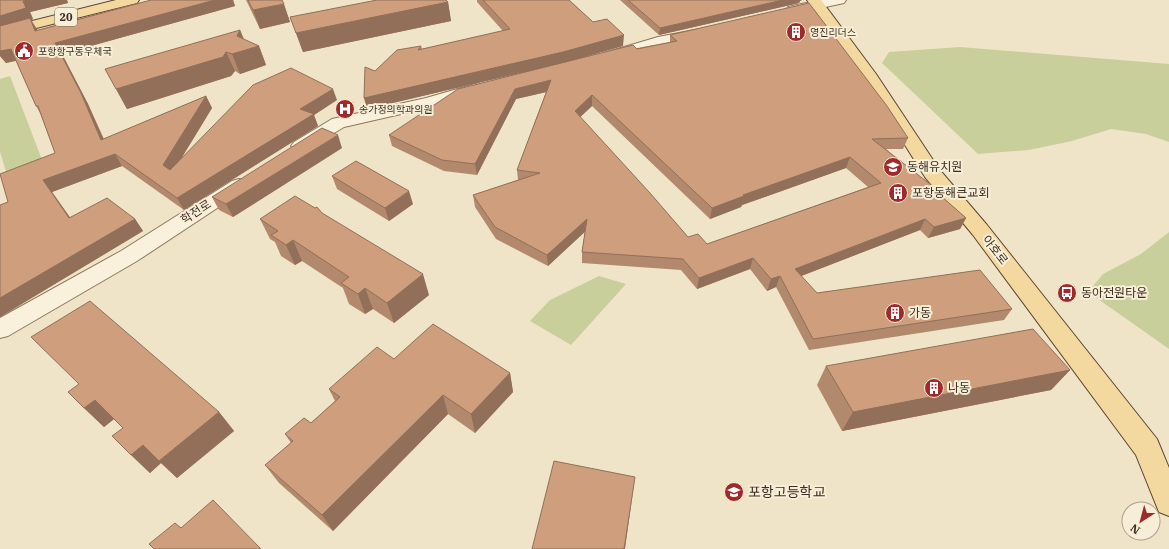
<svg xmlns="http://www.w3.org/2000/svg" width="1169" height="549" font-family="'IBM Plex Serif','Noto Sans KR',serif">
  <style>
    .green { fill: #c9cf9b }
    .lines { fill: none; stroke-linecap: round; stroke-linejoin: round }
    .minor-casing { stroke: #8d765c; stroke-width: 2 }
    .major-casing { stroke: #5b4430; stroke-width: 2 }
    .minor { fill: #faf1dc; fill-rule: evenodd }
    .major { fill: #f3d9a0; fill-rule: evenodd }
    .wall { fill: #b2896c; fill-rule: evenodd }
    .shaded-wall { fill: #916f58 }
    .building { fill: #cf9f7d; stroke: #916f58; fill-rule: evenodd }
    .labels { text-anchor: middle; stroke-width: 4; stroke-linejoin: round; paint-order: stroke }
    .far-poi-label { font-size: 10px; fill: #3d2e20; stroke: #f7eed8; text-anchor: start }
    .shield { fill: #f7eed8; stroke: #756857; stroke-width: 1 }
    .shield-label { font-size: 11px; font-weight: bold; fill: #3d2e20 }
    .poi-label { font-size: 12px; fill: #3d2e20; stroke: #f7eed8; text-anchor: start }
    .street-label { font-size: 12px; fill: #3d2e20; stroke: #f7eed8 }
    .near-poi-label { font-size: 14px; fill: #3d2e20; stroke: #f7eed8; text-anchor: start }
  </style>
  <rect width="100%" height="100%" fill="#f0e4c8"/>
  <g class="green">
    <path d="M 960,47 L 1169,64 L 1169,142 L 1146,134 L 1111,129 L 1072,141 L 1029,150 L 978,154 L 882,63 L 889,52 Z"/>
    <path d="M 10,76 L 44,165 L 8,178 L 0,152 L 0,79 Z"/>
    <path d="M 1169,232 L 1169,349 L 1088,292 L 1103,274 L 1141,254 Z"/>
    <path d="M 599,276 L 626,284 L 571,345 L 530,321 L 550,300 Z"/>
  </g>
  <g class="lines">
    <defs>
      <g id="minor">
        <path d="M 820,0 L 846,0 L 844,3 L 793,14 L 788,13 L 786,10 L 788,7 Z"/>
        <path d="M 700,29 L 705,30 L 707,33 L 705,36 L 665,44 L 609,61 L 604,59 L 601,56 L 604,53 L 658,37 Z"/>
        <path d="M 475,84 L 481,86 L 483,89 L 481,92 L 436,106 L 344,127 L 306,150 L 300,151 L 294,150 L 291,146 L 294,142 L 332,119 L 426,98 Z"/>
        <path d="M 239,179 L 246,181 L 249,185 L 246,189 L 137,261 L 8,336 L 0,338 L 0,318 L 121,251 L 232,181 Z"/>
      </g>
      <g id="major">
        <path d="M 116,0 L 139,0 L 137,3 L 0,37 L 0,29 Z"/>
        <path d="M 807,0 L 821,0 L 876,74 L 939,169 L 987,225 L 1157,439 L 1169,468 L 1169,516 L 1159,512 L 1136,455 L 973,235 L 925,177 L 863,78 Z"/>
      </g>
    </defs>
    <use href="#minor" class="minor-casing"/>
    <use href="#major" class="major-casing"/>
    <use href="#minor" class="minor"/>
    <use href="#major" class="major"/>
  </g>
  <g class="wall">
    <path d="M 0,0 L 67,0 L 68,3 L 30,12 L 33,19 L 31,20 L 37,30 L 151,0 L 233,0 L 235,6 L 62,54 L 88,104 L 104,139 L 206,96 L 212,108 L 182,157 L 337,100 L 314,115 L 318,126 L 184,210 L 122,166 L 52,192 L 70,218 L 135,219 L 143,231 L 0,317 L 0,205 L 8,202 L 55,153 L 40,113 L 36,106 L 16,61 L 6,63 L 0,56 Z"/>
    <path d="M 246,0 L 282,0 L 290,22 L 260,29 Z"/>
    <path d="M 477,0 L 569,0 L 593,22 L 623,46 L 567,61 L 670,42 L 670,35 L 908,138 L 903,149 L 886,149 L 942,197 L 966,218 L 960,229 L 928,238 L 920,230 L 801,276 L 817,293 L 1012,309 L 1004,320 L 809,350 L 776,287 L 767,291 L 750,269 L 697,289 L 681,270 L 582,263 L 582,252 L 585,231 L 548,266 L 496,239 L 475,207 L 473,195 L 518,180 L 517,170 L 546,92 L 516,99 L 477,175 L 444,171 L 392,146 L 389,135 L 557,64 L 367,109 L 375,71 L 421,46 L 422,49 L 503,31 L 477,2 ZM 592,106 L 710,219 L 741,207 L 742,205 L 846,168 L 868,187 L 707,244 L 688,237 L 580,117 Z"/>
    <path d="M 620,0 L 802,0 L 800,1 L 799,3 L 659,35 Z"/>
    <path d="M 448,2 L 451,21 L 303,52 L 290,17 Z"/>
    <path d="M 240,30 L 244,40 L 259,46 L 266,65 L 240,74 L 235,71 L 231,76 L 127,109 L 116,89 Z"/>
    <path d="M 342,148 L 233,217 L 219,210 L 212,197 Z"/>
    <path d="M 332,176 L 413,204 L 389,221 L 337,189 Z"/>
    <path d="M 322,213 L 429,295 L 394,323 L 373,309 L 365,314 L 349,304 L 343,288 L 302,261 L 295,265 L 281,256 L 275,242 L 270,239 L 260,219 Z"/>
    <path d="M 394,359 L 510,373 L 513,392 L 475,433 L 448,414 L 333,531 L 279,483 L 265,465 L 291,443 L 285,434 L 311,423 L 335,401 L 329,389 Z"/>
    <path d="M 826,366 L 1070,370 L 1051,390 L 842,431 L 817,385 Z"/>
    <path d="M 84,408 L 219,412 L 234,431 L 177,478 L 161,463 L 150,473 L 131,455 L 123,428 L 114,419 L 104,427 Z"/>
  </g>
  <g class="shaded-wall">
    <path d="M 29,0 L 67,0 L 68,3 L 30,12 L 33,19 L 31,20 L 37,29 L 42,42 L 0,29 L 0,16 L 23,1 Z"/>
    <path d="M 215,0 L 233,0 L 235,6 L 62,54 L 88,104 L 109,152 L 101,140 L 55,43 Z"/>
    <path d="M 783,0 L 802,0 L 800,1 L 799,3 L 659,35 L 660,28 Z"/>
    <path d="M 448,2 L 451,21 L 303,52 L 296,33 Z"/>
    <path d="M 284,4 L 290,22 L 260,29 L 253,10 Z"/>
    <path d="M 240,30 L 248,49 L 259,46 L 266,65 L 240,74 L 232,54 L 237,36 Z"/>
    <path d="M 624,35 L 623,46 L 564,63 L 367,109 L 364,98 Z"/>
    <path d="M 11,49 L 18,60 L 6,63 L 0,56 L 0,51 Z"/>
    <path d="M 226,52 L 235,71 L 231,76 L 127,109 L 116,89 Z"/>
    <path d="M 551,80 L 551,91 L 516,99 L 477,175 L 475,164 L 515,89 Z"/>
    <path d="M 333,89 L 337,100 L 314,115 L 318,126 L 184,210 L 177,198 L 300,109 Z"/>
    <path d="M 592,95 L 592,106 L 575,122 L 575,111 Z"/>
    <path d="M 206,96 L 212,108 L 170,177 L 163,165 Z"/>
    <path d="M 338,135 L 342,148 L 233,217 L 226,204 Z"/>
    <path d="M 115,154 L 122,166 L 52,192 L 79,230 L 69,218 L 43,180 Z"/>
    <path d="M 850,157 L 846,168 L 742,205 L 741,207 L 710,219 L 712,208 L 743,195 Z"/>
    <path d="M 409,191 L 413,204 L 389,221 L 385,208 Z"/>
    <path d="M 966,218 L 960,229 L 928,238 L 934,227 Z"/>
    <path d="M 135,219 L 143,231 L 0,317 L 0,298 Z"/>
    <path d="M 587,219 L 587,230 L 548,266 L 547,255 Z"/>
    <path d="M 925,219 L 920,230 L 791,280 L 795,269 Z"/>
    <path d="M 293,240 L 302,261 L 295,265 L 286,245 Z"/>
    <path d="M 753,258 L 750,269 L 697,289 L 699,278 Z"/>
    <path d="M 423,274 L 429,295 L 394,323 L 387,303 Z"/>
    <path d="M 780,276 L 776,287 L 767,291 L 771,279 Z"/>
    <path d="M 365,288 L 373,309 L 365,314 L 358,294 Z"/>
    <path d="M 1070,370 L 1051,390 L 842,431 L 853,412 Z"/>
    <path d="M 510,373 L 513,392 L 475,433 L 471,414 Z"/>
    <path d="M 443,395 L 448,414 L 333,531 L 322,515 Z"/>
    <path d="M 95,400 L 114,419 L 104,427 L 84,408 Z"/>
    <path d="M 219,412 L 234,431 L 177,478 L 159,461 Z"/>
    <path d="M 143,445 L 161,463 L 150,473 L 131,455 Z"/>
    <path d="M 635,477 L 625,549 L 624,549 Z"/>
  </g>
  <g class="building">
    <path d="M 0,0 L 29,0 L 23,1 L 26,8 L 0,16 Z"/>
    <path d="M 151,0 L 215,0 L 55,43 L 81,93 L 101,140 L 206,96 L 163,165 L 170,170 L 253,85 L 291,68 L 333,89 L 300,109 L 314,114 L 177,198 L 115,154 L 43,180 L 69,218 L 107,198 L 135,219 L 0,298 L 0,205 L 8,202 L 0,174 L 55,153 L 38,106 L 36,106 L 11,49 L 0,51 L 0,26 L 30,18 L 35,31 Z"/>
    <path d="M 248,0 L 282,0 L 284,4 L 253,10 Z"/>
    <path d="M 377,0 L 446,0 L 448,2 L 296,33 L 290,17 Z"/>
    <path d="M 483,0 L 569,0 L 593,22 L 607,19 L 624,35 L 563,52 L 364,98 L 365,67 L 375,71 L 397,50 L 421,46 L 418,50 L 510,29 Z"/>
    <path d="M 628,0 L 783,0 L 660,28 Z"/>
    <path d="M 809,3 L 887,106 L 908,138 L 872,139 L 944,195 L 941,196 L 966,218 L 934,227 L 925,219 L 795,269 L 817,293 L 980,270 L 1012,309 L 813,339 L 780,276 L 771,279 L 753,258 L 699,278 L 683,259 L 582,252 L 587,219 L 547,255 L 495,227 L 473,195 L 540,173 L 517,170 L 551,80 L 515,89 L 475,164 L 442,160 L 389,135 L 458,89 L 633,45 L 637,49 L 677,41 L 670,35 ZM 592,95 L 712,208 L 744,196 L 743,195 L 850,157 L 881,183 L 707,244 L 698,234 L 688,237 L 650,193 L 575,111 Z"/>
    <path d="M 240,30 L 237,36 L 259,46 L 232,54 L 226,52 L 223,57 L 116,89 L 105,69 Z"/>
    <path d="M 322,128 L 338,135 L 226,204 L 212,197 Z"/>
    <path d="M 356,161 L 409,191 L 385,208 L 332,176 Z"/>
    <path d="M 295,196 L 315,208 L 317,207 L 322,213 L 423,274 L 387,303 L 365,288 L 358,294 L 341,283 L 349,277 L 293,240 L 286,245 L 271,235 L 278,231 L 260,219 Z"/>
    <path d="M 90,301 L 219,412 L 159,461 L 143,445 L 131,455 L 112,436 L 123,428 L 95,400 L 84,408 L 68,392 L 79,384 L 31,337 Z"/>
    <path d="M 433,324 L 510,373 L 471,414 L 443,395 L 322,515 L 265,465 L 293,441 L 285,434 L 304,418 L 311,423 L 340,397 L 329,389 L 377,347 L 394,359 Z"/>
    <path d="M 1033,329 L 1070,370 L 853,412 L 826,366 Z"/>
    <path d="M 554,461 L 635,477 L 624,549 L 532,549 Z"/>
    <path d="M 213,500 L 261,549 L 154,549 L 149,544 L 175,523 L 181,528 Z"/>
  </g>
  <defs>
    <symbol id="building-disc" viewBox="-11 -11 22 22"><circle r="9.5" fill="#9e2a2b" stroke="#f7eed8"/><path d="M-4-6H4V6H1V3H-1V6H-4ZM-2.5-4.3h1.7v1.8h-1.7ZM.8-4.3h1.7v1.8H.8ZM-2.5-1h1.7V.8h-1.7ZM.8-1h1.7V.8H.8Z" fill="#fff"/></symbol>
    <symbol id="civic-disc" viewBox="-11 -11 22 22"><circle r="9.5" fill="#9e2a2b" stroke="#f7eed8"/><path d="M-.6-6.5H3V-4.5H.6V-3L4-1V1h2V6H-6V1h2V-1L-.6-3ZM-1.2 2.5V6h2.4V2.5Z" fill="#fff"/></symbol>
    <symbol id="hospital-disc" viewBox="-11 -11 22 22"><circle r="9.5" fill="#9e2a2b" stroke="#f7eed8"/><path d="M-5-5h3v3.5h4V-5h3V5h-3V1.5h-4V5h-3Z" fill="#fff"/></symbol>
    <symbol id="school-disc" viewBox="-11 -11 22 22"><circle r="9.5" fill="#9e2a2b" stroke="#f7eed8"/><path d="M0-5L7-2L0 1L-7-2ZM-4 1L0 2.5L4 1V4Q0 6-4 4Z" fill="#fff"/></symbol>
    <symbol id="bus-disc" viewBox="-11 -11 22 22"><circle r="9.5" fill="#9e2a2b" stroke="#f7eed8"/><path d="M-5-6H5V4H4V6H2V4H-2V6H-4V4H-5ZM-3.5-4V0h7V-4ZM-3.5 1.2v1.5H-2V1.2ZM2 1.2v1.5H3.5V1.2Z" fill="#fff"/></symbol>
  </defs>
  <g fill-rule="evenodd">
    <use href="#building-disc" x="785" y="21" width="22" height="22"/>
    <use href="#civic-disc" x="13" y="40" width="22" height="22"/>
    <use href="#hospital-disc" x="334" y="98" width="22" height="22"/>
    <use href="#school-disc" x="882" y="156" width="22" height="22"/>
    <use href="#building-disc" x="887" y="182" width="22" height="22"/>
    <use href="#bus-disc" x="1056" y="282" width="22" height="22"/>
    <use href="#building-disc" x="884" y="302" width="22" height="22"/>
    <use href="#building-disc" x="923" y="377" width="22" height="22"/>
    <use href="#school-disc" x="723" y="481" width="22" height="22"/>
  </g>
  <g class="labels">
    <g class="far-poi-label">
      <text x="810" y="36">영진리더스</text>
      <text x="38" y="55">포항항구동우체국</text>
      <text x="359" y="113">송가정의학과의원</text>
    </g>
    <rect class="shield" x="55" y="8" width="22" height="18" rx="3"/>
    <g class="shield-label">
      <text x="66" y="21">20</text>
    </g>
    <g class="poi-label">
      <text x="907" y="171">동해유치원</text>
      <text x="912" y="197">포항동해큰교회</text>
      <text x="1081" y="297">동아전원타운</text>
      <text x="909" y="317">가동</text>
      <text x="948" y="392">나동</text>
    </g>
    <g class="street-label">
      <text transform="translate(196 212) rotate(-33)" y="4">학전로</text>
      <text transform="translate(995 250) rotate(52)" y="4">아호로</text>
    </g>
    <g class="near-poi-label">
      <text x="748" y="497">포항고등학교</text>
    </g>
  </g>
  <g transform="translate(1141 521) rotate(216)"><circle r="19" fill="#f7eed8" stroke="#ada18e"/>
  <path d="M0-3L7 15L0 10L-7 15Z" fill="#9e2a2b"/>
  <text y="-6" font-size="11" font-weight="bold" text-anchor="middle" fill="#3d2e20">N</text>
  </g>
</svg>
